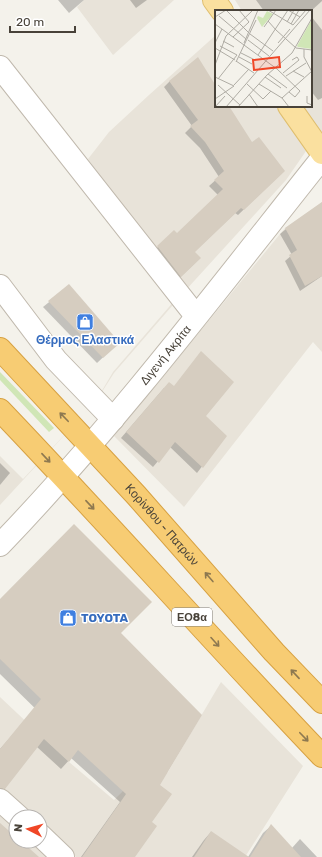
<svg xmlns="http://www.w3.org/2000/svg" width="322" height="857" font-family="Rubik,sans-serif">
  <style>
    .residential { fill: #e8e3d9 }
    .green { fill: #d0e6b6 }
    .shadow { fill: #0003 }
    .building { fill: #d6cdc0 }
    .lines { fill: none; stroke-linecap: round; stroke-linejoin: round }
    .minor-casing { stroke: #c0b9ad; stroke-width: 24 }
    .major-casing { stroke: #dfbe6e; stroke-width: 24 }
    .highway-casing { stroke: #d7a142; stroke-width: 24 }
    .minor { stroke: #fff; stroke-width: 22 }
    .major { stroke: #fae09f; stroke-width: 22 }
    .highway { stroke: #f7cc73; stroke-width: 22 }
    .oneway { stroke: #8e7950 }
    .labels { text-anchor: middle; stroke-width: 3; stroke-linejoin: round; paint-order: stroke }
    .shield { fill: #fff; stroke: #7f7b74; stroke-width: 1 }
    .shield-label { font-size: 11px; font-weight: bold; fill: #484239 }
    .shop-label { font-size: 12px; font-weight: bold; fill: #366cbe; stroke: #fff }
    .street-label { font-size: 12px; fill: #484239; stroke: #fff }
    .inset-road { fill: none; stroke: #afaca4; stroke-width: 1 }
    .view { fill: #f04626; fill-opacity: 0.15; stroke: #f04626; stroke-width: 2 }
    .inset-edge { fill: none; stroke: #484239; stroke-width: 2 }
  </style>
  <rect width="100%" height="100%" fill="#f4f2eb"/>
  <g class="residential">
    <path d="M 84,0 L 174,0 L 113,55 L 77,7 Z"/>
    <path d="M 235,0 L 322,0 L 322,131 L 313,141 L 286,180 L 185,291 L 114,373 L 100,395 L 84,414 L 0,505 L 0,456 L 23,479 L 84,414 L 100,394 L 113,372 L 187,286 L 179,279 L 118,203 L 88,159 L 109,132 L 149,95 L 216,35 L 216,106 L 311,106 L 311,11 L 242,11 Z"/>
    <path d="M 322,202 L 322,352 L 313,342 L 184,507 L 114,436 L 285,228 Z"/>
    <path d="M 221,682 L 303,766 L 245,857 L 76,857 L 40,823 L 40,817 L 34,817 L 24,807 L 16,823 L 16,841 L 34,841 L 51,857 L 0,857 L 0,697 L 69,762 L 114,800 L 123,791 L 168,772 Z"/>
  </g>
  <path class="green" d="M 0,372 L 54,428 L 49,432 L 0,380 Z"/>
  <g class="shadow">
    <path d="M 58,0 L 84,0 L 69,13 Z"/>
    <path d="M 130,0 L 147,0 L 136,8 Z"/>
    <path d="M 256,0 L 322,0 L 322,1 L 311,11 L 264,11 Z"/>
    <path d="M 311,16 L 322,30 L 322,98 L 318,100 L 311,91 Z"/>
    <path d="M 170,81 L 216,87 L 216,106 L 228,106 L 252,144 L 284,171 L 238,215 L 235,213 L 194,252 L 194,264 L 175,282 L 152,253 L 174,231 L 177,235 L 218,195 L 209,186 L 219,177 L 200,148 L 185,133 L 192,126 L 164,87 Z"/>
    <path d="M 322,203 L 322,276 L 300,291 L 285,261 L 292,255 L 280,234 L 286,229 Z"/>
    <path d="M 69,286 L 113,348 L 97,363 L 43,307 Z"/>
    <path d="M 164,388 L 204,416 L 225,436 L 197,473 L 170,447 L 153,467 L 121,438 Z"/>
    <path d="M 0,463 L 10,473 L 0,485 Z"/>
    <path d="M 0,600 L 120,633 L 158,786 L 151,823 L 134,857 L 81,857 L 120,802 L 71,758 L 61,769 L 37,747 L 0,792 L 0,749 L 23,723 L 47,720 L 0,674 Z"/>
    <path d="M 271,826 L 292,848 L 300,839 L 317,857 L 248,857 L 263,833 Z"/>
    <path d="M 211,832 L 247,857 L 192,857 L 204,840 Z"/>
  </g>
  <g class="building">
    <path d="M 198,57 L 216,86 L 216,106 L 229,106 L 252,142 L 259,137 L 285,171 L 244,210 L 241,208 L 195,252 L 201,258 L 181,277 L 157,246 L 174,230 L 177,233 L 223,189 L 214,180 L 224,171 L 205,142 L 190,126 L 198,120 L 169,81 Z"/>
    <path d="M 322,202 L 322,276 L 305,286 L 289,255 L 297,250 L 285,228 Z"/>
    <path d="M 69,284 L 120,343 L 103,358 L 48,301 Z"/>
    <path d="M 201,351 L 234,382 L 206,416 L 227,436 L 203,468 L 175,442 L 159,463 L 126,432 L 169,382 L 174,386 Z"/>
    <path d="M 74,524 L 152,602 L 121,633 L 202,715 L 160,785 L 172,794 L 152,822 L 157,826 L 135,857 L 82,857 L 126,794 L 78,750 L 69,762 L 44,739 L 5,789 L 0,788 L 0,749 L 41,699 L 0,659 L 0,599 Z"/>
    <path d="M 0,823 L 16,837 L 16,841 L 21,841 L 39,857 L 0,857 Z"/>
    <path d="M 271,824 L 301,857 L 250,857 Z"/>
    <path d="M 211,831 L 249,857 L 194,857 Z"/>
  </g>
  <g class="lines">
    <defs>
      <g id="minor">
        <path d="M 0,67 L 196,316"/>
        <path d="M 0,286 L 56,360 L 113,419"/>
        <path id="s1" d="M 0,545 C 116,424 218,289 322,158"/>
        <path d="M 0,800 L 19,817"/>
        <path d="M 40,835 L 63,857"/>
      </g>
      <g id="major">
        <path d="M 214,0 L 222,11"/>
        <path d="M 289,106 L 322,153"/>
      </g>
      <g id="highway">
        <path id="s2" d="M 0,349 L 136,495 L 274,652 L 322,702"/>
        <path d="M 0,410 C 109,524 213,642 322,756"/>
      </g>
    </defs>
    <use href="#minor" class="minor-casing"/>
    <use href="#major" class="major-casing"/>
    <use href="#highway" class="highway-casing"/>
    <use href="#minor" class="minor"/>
    <use href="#major" class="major"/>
    <use href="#highway" class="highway"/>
  </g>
  <defs><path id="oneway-shaft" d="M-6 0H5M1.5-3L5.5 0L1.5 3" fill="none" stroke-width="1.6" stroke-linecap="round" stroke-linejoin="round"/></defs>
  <g class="oneway">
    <use href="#oneway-shaft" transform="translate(64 417) rotate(-134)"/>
    <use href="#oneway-shaft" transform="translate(46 458) rotate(47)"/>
    <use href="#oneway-shaft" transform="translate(90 505) rotate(47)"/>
    <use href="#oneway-shaft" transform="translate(209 577) rotate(-131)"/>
    <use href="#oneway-shaft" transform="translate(215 642) rotate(48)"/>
    <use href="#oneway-shaft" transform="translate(295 674) rotate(-133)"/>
    <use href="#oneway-shaft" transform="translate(304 737) rotate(46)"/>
  </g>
  <defs>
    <symbol id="shop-square" viewBox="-11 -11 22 22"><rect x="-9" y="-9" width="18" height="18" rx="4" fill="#3f7fe0" stroke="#fff"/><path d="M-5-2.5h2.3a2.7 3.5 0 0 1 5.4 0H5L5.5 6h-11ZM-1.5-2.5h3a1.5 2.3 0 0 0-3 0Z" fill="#fff"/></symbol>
  </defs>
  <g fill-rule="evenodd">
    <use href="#shop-square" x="75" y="312" width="20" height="20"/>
    <use href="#shop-square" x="58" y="608" width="20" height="20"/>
  </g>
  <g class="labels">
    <rect class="shield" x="172" y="608" width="40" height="18" rx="3"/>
    <g class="shield-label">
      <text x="192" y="621">ΕΟ8α</text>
    </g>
    <g class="shop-label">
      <text x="85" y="344">Θέρμος Ελαστικά</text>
      <text x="81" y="622" text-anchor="start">TOYOTA</text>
    </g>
    <g class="street-label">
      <text dy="4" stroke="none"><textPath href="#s1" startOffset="252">Διγενή Ακρίτα</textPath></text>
      <text dy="4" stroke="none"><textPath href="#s2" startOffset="239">Κορίνθου - Πατρών</textPath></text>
    </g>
  </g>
  <g transform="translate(215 10)">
    <rect width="97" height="97" fill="#f4f2eb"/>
    <path d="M 52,1 L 58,4 L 47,17 L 42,8 L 43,6 L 48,8 ZM 97,9 L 97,39 L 83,37 L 82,36 Z" fill="#d0e6b6"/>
    <path class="inset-road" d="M 11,0 L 34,23M 24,0 L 34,12M 53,0 L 78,15 L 91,0M 73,0 L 85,7M 4,6 L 31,29M 0,7 L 11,0M 53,11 L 61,20M 72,12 L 79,0M 0,14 L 62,59 L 85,81 L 80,87 L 74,82M 76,14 L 84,0M 49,17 L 61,0M 61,20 L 81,38 L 97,40M 35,24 L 58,41M 18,27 L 34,12M 33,30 L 54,46M 8,31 L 19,37M 0,33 L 7,19M 29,33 L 43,0M 63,33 L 75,19M 0,38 L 20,50M 89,39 L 89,47 L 97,62M 26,43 L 40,50M 43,45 L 73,0M 24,47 L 37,54M 21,51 L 39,63M 21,52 L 41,10M 0,55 L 11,26 L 37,1M 78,61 L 89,67M 68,63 L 84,50 L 82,47 L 77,50M 53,64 L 72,78M 71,66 L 91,53M 0,67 L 19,76 L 0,89M 50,67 L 66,78M 3,69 L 22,45 L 5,36M 32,74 L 48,89 L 56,81M 44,74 L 67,88 L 74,97M 3,75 L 25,95M 19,75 L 34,59M 34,84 L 43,97M 92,86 L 92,93 L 97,95M 67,88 L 97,61M 0,97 L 10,86M 11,97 L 95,0M 23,97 L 52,65 L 77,43 L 97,8"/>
    <path class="view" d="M 64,47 L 65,57 L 39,60 L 38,50 Z"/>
    <rect width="97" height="97" class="inset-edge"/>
  </g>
  <g transform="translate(28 829) rotate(276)"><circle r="19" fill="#ffffff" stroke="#b6b3b0"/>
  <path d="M0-3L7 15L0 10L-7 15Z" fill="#f04626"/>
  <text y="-6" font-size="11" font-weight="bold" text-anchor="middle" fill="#484239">N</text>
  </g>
  <path d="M10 26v6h65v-6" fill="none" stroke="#484239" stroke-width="2"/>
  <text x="16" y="26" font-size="12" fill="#484239" stroke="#ffffff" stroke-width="3" paint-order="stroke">20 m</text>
</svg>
